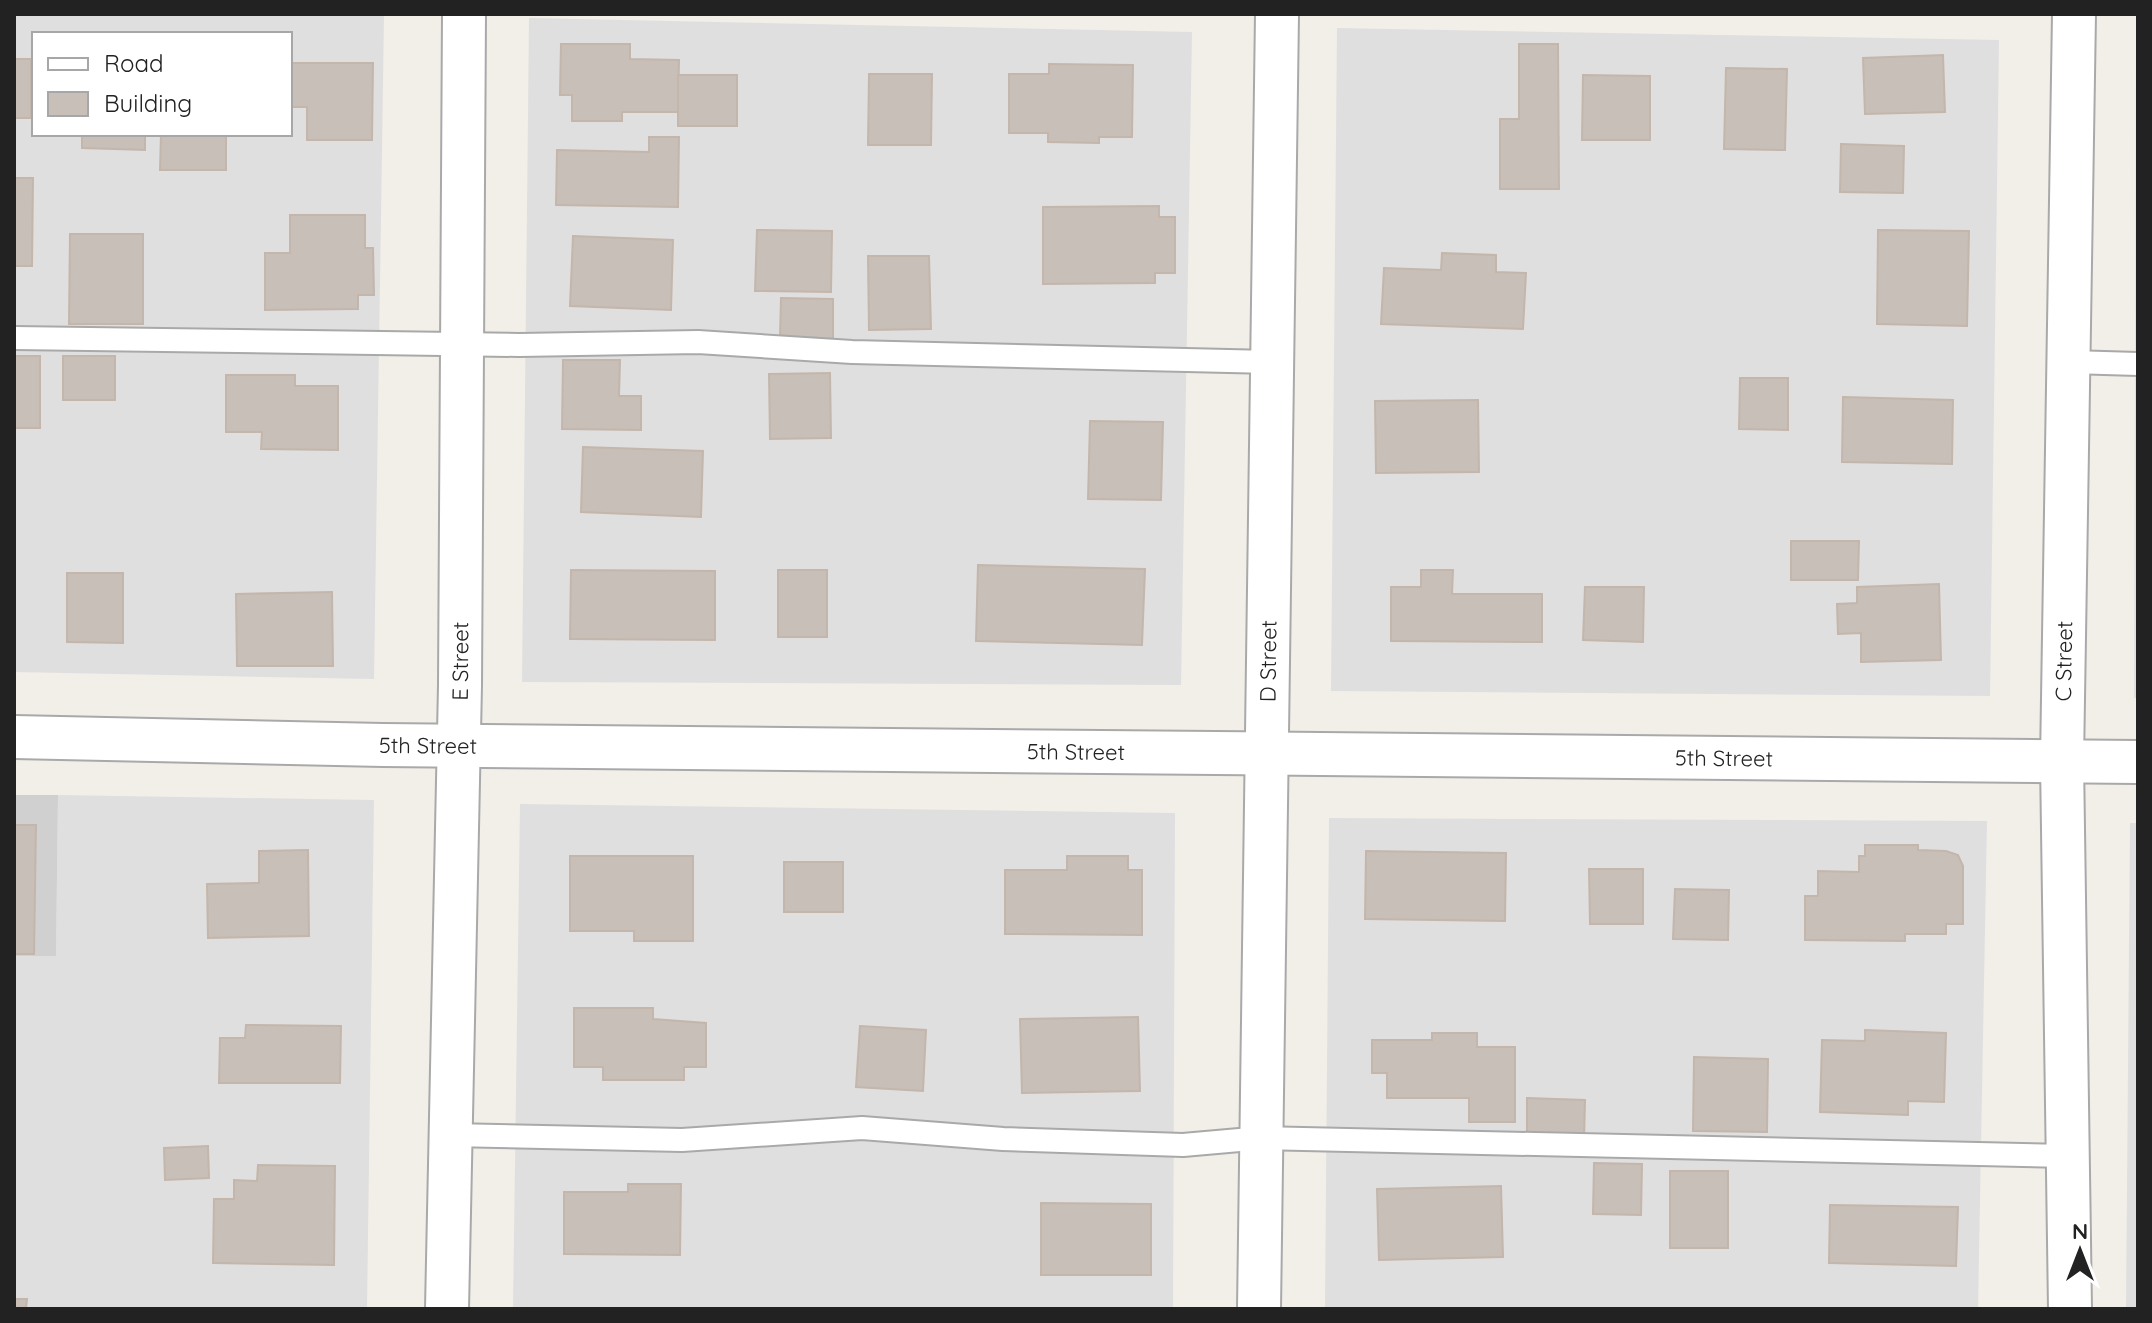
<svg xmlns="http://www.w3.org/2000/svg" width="2152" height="1323" font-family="Quicksand,sans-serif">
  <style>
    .residential { fill: #e0dfdf; fill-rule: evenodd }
    .religious { fill: #d0d0d0 }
    .building { fill: #c7bfb8; stroke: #c4b6ab; stroke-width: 2 }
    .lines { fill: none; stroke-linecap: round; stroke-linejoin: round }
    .service-casing { stroke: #a9a9a9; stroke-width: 26 }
    .minor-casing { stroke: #a9a9a9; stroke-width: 46 }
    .service { stroke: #fff; stroke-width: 22 }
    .minor { stroke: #fff; stroke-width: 42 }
    .labels { text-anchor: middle; stroke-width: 6; stroke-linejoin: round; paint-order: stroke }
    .street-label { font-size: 22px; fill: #222; stroke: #fff }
  </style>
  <rect width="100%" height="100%" fill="#f2efe9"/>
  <g class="residential">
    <path d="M 14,14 L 384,16 L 374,679 L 14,672 ZM 34,34 L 290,34 L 290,134 L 34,134 Z"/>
    <path d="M 529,18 L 1192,32 L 1181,685 L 522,682 Z"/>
    <path d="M 1337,28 L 1999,40 L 1990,696 L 1331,691 Z"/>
    <path d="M 2136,40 L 2138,40 L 2138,698 L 2134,698 Z"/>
    <path d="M 58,795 L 374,800 L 367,1309 L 14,1309 L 14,956 L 56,956 Z"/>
    <path d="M 520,804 L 1175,813 L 1173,1309 L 513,1309 Z"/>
    <path d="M 1329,818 L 1987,821 L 1978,1309 L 1325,1309 Z"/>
    <path d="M 2130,823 L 2138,823 L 2138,1309 L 2126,1309 Z"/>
  </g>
  <path class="religious" d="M 14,795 L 58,795 L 56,956 L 14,956 Z"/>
  <g class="building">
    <path d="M 561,44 L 630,44 L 630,59 L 679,60 L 678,112 L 622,112 L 622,121 L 572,121 L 572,95 L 560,95 Z"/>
    <path d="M 1519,44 L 1558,44 L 1559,189 L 1500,189 L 1500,119 L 1519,119 Z"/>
    <path d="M 1943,55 L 1945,112 L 1865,114 L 1863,58 Z"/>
    <rect x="14" y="59" width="17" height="59"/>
    <path d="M 290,63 L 373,63 L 372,140 L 307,140 L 307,107 L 290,107 Z"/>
    <path d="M 1049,64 L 1133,65 L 1132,137 L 1099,137 L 1099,143 L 1048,142 L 1048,133 L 1009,133 L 1009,74 L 1049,74 Z"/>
    <path d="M 1726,68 L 1787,69 L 1785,150 L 1724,149 Z"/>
    <path d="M 869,74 L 932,74 L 931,145 L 868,145 Z"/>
    <rect x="678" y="75" width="59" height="51"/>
    <path d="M 1583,75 L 1650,76 L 1650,140 L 1582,140 Z"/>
    <path d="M 82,134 L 145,134 L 145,150 L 82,148 Z"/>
    <path d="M 161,134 L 226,134 L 226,170 L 160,170 Z"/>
    <path d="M 649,137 L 679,137 L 678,207 L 556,205 L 557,150 L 649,152 Z"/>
    <path d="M 1841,144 L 1904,146 L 1903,193 L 1840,192 Z"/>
    <path d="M 14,178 L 33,178 L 32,266 L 14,266 Z"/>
    <path d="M 1159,206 L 1159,217 L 1175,217 L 1175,273 L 1155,273 L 1155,283 L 1043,284 L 1043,207 Z"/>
    <path d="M 290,215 L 365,215 L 365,248 L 373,248 L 374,295 L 358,295 L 358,309 L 265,310 L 265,253 L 290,253 Z"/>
    <path d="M 757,230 L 832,231 L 831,292 L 755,291 Z"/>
    <path d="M 1878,230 L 1969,231 L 1967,326 L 1877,324 Z"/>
    <path d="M 70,234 L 143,234 L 143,324 L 69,324 Z"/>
    <path d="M 573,236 L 673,240 L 671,310 L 570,306 Z"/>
    <path d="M 1442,253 L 1496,255 L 1496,272 L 1526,273 L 1523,329 L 1381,324 L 1384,268 L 1441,270 Z"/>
    <path d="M 868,256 L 929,256 L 931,329 L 869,330 Z"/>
    <path d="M 781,298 L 833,299 L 833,339 L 780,338 Z"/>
    <rect x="14" y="356" width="26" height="72"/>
    <rect x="63" y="356" width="52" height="44"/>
    <path d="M 563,360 L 620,360 L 619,396 L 641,396 L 641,430 L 562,429 Z"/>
    <path d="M 830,373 L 831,438 L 770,439 L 769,374 Z"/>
    <path d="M 226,375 L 295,375 L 295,386 L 338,386 L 338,450 L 261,449 L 262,432 L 226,432 Z"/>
    <path d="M 1740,378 L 1788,378 L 1788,430 L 1739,429 Z"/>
    <path d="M 1843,397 L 1953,400 L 1952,464 L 1842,462 Z"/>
    <path d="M 1478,400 L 1479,472 L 1376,473 L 1375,401 Z"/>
    <path d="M 1090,421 L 1163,422 L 1161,500 L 1088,499 Z"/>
    <path d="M 583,447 L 703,451 L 701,517 L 581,512 Z"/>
    <path d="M 1791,541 L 1859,541 L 1858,580 L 1791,580 Z"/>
    <path d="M 978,565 L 1145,569 L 1142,645 L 976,641 Z"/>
    <path d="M 571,570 L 715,571 L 715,640 L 570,639 Z"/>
    <rect x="778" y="570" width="49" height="67"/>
    <path d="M 1421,570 L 1453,570 L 1452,594 L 1542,594 L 1542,642 L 1391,641 L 1391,587 L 1421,587 Z"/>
    <path d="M 67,573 L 123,573 L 123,643 L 67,642 Z"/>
    <path d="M 1939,584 L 1941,660 L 1861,662 L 1861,633 L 1838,634 L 1837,604 L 1857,603 L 1857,587 Z"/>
    <path d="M 1585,587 L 1644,587 L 1643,642 L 1583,640 Z"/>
    <path d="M 332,592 L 333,666 L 237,666 L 236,594 Z"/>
    <path d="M 14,825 L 36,825 L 34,954 L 14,954 Z"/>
    <path d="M 1865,845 L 1918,845 L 1918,850 L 1946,851 L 1958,855 L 1963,866 L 1963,924 L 1946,924 L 1946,934 L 1905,934 L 1905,941 L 1805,940 L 1805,896 L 1818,896 L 1818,871 L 1859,872 L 1859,856 L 1865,856 Z"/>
    <path d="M 308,850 L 309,936 L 208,938 L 207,884 L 259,883 L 259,851 Z"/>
    <path d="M 1366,851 L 1506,853 L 1505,921 L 1365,919 Z"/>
    <path d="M 570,856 L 693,856 L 693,941 L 634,941 L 634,931 L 570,931 Z"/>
    <path d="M 1067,856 L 1128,856 L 1128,870 L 1142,870 L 1142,935 L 1005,934 L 1005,870 L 1067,870 Z"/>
    <rect x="784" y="862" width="59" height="50"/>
    <path d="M 1589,869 L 1643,869 L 1643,924 L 1590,924 Z"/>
    <path d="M 1675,889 L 1729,890 L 1728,940 L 1673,939 Z"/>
    <path d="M 574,1008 L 653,1008 L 653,1019 L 706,1023 L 706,1067 L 684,1067 L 684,1080 L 603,1080 L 603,1067 L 574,1067 Z"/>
    <path d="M 1138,1017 L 1140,1091 L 1022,1093 L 1020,1019 Z"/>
    <path d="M 246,1025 L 341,1026 L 340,1083 L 219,1083 L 220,1038 L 245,1038 Z"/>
    <path d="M 860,1026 L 926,1030 L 923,1091 L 856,1087 Z"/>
    <path d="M 1865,1030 L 1946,1033 L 1944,1102 L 1908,1101 L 1908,1115 L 1820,1112 L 1822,1040 L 1865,1041 Z"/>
    <path d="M 1432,1033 L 1477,1033 L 1477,1047 L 1515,1047 L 1515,1122 L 1469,1122 L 1469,1098 L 1387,1098 L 1387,1073 L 1372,1073 L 1372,1040 L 1432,1040 Z"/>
    <path d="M 1694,1057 L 1768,1059 L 1767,1132 L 1693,1131 Z"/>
    <path d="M 1527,1098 L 1585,1100 L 1584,1141 L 1527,1140 Z"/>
    <path d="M 208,1146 L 209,1178 L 165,1180 L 164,1148 Z"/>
    <path d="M 1594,1163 L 1642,1164 L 1641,1215 L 1593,1214 Z"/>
    <path d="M 258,1165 L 335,1166 L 334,1265 L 213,1263 L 214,1199 L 234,1199 L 234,1180 L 257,1181 Z"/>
    <rect x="1670" y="1171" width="58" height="77"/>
    <path d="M 628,1184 L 681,1184 L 680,1255 L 564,1254 L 564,1192 L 628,1192 Z"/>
    <path d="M 1501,1186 L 1503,1257 L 1379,1260 L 1377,1189 Z"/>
    <path d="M 1041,1203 L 1151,1204 L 1151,1275 L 1041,1275 Z"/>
    <path d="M 1830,1205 L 1958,1207 L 1956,1266 L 1829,1263 Z"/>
    <path d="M 14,1299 L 27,1299 L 26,1309 L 14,1309 Z"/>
  </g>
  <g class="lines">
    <defs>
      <g id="service">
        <path d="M 14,338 L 519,345 L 698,342 L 852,352 L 1271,362"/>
        <path d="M 2070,362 L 2138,364"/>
        <path d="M 450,1135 L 682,1140 L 862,1128 L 1003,1139 L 1183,1145 L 1262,1138 L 2068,1156"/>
      </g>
      <g id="minor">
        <path id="s1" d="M 14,737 L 383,745 L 2138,762"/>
        <path id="s2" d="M 447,1309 L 460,685 L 464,14"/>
        <path id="s3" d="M 1259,1309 L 1277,14"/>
        <path id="s4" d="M 2070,1309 L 2062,761 L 2074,14"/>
      </g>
    </defs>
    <use href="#service" class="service-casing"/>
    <use href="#minor" class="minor-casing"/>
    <use href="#service" class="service"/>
    <use href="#minor" class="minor"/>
  </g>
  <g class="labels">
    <g class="street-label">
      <text dy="8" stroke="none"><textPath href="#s3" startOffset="648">D Street</textPath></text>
      <text dy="8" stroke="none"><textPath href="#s4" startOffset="648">C Street</textPath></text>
      <text dy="8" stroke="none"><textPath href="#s2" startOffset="648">E Street</textPath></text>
      <text dy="8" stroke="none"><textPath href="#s1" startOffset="414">5th Street</textPath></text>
      <text dy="8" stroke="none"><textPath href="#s1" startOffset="1062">5th Street</textPath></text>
      <text dy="8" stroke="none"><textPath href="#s1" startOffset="1710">5th Street</textPath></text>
    </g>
  </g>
  <rect width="2152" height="1323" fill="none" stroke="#222222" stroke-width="32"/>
  <rect x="32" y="32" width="260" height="104" fill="#ffffff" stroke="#a7a7a7" stroke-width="2"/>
  <rect x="48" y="58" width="40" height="12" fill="#ffffff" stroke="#a7a7a7" stroke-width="2"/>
  <text x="104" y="72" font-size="24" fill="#222222">Road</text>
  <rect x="48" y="92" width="40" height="24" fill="#c7bfb8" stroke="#a7a7a7" stroke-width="2"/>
  <text x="104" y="112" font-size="24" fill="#222222">Building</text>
  <g transform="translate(2080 1251)" stroke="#ffffff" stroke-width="6" paint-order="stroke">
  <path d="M0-6L14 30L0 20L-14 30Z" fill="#222222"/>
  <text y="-12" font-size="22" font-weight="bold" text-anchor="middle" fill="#222222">N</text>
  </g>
</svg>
